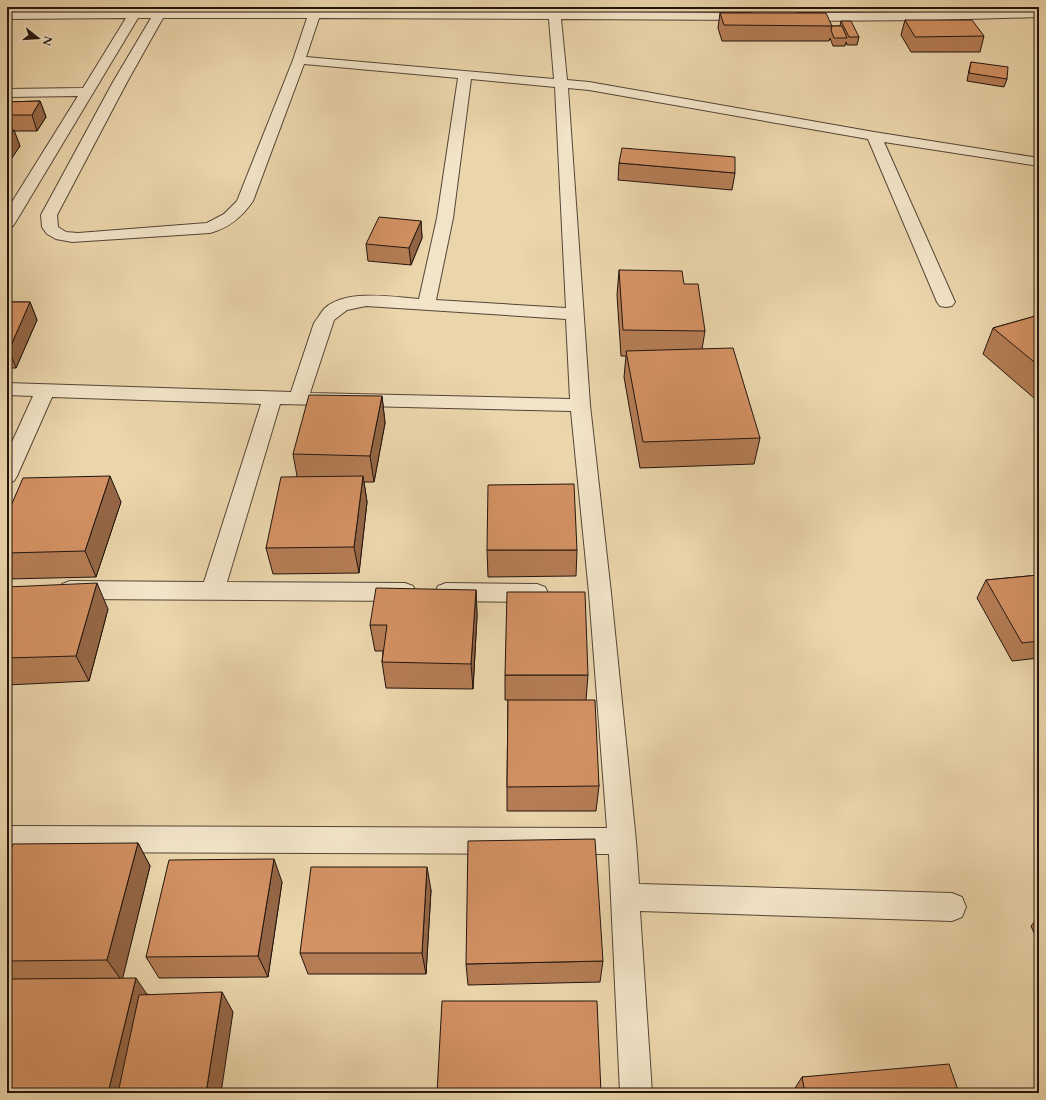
<svg xmlns="http://www.w3.org/2000/svg" width="1046" height="1100" font-family="Cardo,serif">
  <style>
    .lines { fill: none; stroke-linecap: round; stroke-linejoin: round }
    .street-casing { stroke: #544536; stroke-width: 2 }
    .street { fill: #f2e4c8; fill-rule: evenodd }
    .wall { fill: #b57d55; stroke: #22150f }
    .shaded-wall { fill: #946645; stroke: #22150f }
    .building { fill: #d39163; stroke: #22150f }
  </style>
  <rect width="100%" height="100%" fill="#ebd5ab"/>
  <filter id="stains"><feTurbulence type="fractalNoise" baseFrequency=".005" numOctaves="4"/><feColorMatrix values="0 0 0 0 .2 0 0 0 0 .09 0 0 0 0 .02 0 0 0 .5 -.17"/></filter>
  <radialGradient id="worn" r=".72"><stop offset=".6" stop-color="#630" stop-opacity="0"/><stop offset="1" stop-color="#630" stop-opacity=".3"/></radialGradient>
  <g class="lines">
    <defs>
      <g id="street">
        <path d="M 1039,9 L 1039,17 L 932,20 L 798,21 L 794,20 L 792,17 L 794,14 L 798,13 L 932,12 Z"/>
        <path d="M 135,10 L 400,10 L 750,13 L 754,14 L 756,17 L 754,20 L 561,19 L 567,80 L 589,82 L 874,132 L 1039,158 L 1039,166 L 884,142 L 955,302 L 952,306 L 946,307 L 940,306 L 937,302 L 868,139 L 589,90 L 568,88 L 590,405 L 611,593 L 636,841 L 639,884 L 952,893 L 962,897 L 966,907 L 962,917 L 952,921 L 640,911 L 652,1093 L 620,1093 L 609,854 L 7,852 L 7,826 L 607,828 L 589,593 L 571,411 L 280,404 L 227,582 L 405,583 L 413,586 L 416,592 L 413,598 L 405,601 L 70,599 L 62,596 L 59,590 L 62,584 L 70,581 L 204,582 L 261,404 L 52,397 L 17,476 L 14,481 L 7,483 L 7,453 L 33,396 L 7,395 L 7,383 L 291,392 L 314,323 C 318,318 321,312 325,308 C 347,289 392,297 419,299 L 437,218 L 458,78 L 304,64 L 253,201 C 242,217 229,228 210,233 L 72,242 L 56,239 L 47,234 L 42,227 L 41,215 L 113,82 L 151,18 L 138,18 L 15,223 L 13,226 L 7,228 L 7,210 L 78,96 L 7,97 L 7,89 L 83,88 L 126,18 L 7,19 L 7,11 ZM 163,18 L 307,18 L 293,60 L 237,201 L 224,214 L 207,223 L 78,233 L 66,232 L 58,227 L 57,215 L 127,82 ZM 319,18 L 549,19 L 554,79 L 306,57 ZM 471,79 L 555,87 L 566,308 L 436,300 L 453,218 ZM 366,306 L 566,319 L 570,399 L 310,393 L 334,320 L 347,310 Z"/>
        <path d="M 446,583 L 537,584 L 545,587 L 548,593 L 545,599 L 537,602 L 446,601 L 438,598 L 435,592 L 438,586 Z"/>
      </g>
    </defs>
    <use href="#street" class="street-casing"/>
    <use href="#street" class="street"/>
  </g>
  <g class="wall">
    <path d="M 720,13 L 832,26 L 840,26 L 841,21 L 859,37 L 857,45 L 847,45 L 846,42 L 845,46 L 833,46 L 830,38 L 829,41 L 722,41 L 718,28 Z"/>
    <path d="M 905,20 L 984,36 L 980,52 L 911,52 L 901,35 Z"/>
    <path d="M 971,62 L 1007,79 L 1004,87 L 967,81 L 969,70 Z"/>
    <path d="M 40,101 L 46,117 L 37,131 L 14,131 L 20,146 L 7,165 L 7,102 Z"/>
    <path d="M 619,163 L 735,173 L 732,190 L 618,180 Z"/>
    <path d="M 421,221 L 422,238 L 411,265 L 368,261 L 366,244 Z"/>
    <path d="M 619,270 L 684,284 L 705,331 L 702,349 L 760,438 L 754,464 L 640,468 L 624,377 L 626,356 L 621,356 L 617,295 Z"/>
    <path d="M 7,302 L 30,302 L 37,320 L 16,368 L 7,368 Z"/>
    <path d="M 1039,315 L 1039,396 L 1034,398 L 983,354 L 993,328 Z"/>
    <path d="M 382,396 L 385,423 L 374,482 L 364,482 L 367,502 L 359,573 L 273,574 L 266,548 L 297,476 L 293,454 Z"/>
    <path d="M 121,502 L 96,577 L 7,579 L 7,553 Z"/>
    <path d="M 487,550 L 577,550 L 576,576 L 488,577 Z"/>
    <path d="M 1039,575 L 1039,658 L 1012,661 L 977,598 L 986,580 Z"/>
    <path d="M 7,587 L 108,609 L 89,681 L 7,685 Z"/>
    <path d="M 476,590 L 477,616 L 473,689 L 386,688 L 382,662 L 383,651 L 375,651 L 370,625 Z"/>
    <path d="M 505,675 L 588,675 L 586,700 L 599,786 L 596,811 L 507,811 L 507,787 L 508,700 L 505,700 Z"/>
    <path d="M 138,843 L 150,866 L 122,978 L 147,994 L 233,1012 L 7,1093 L 7,860 Z"/>
    <path d="M 282,882 L 268,977 L 159,978 L 146,957 Z"/>
    <path d="M 431,890 L 426,974 L 308,974 L 300,953 Z"/>
    <path d="M 1039,916 L 1039,944 L 1031,926 Z"/>
    <path d="M 603,961 L 600,982 L 468,985 L 466,964 Z"/>
    <path d="M 802,1077 L 959,1093 L 792,1093 Z"/>
  </g>
  <g class="shaded-wall">
    <path d="M 40,101 L 46,117 L 37,131 L 32,115 Z"/>
    <path d="M 14,130 L 20,146 L 7,165 L 7,139 Z"/>
    <path d="M 421,221 L 422,238 L 411,265 L 409,248 Z"/>
    <path d="M 30,302 L 37,320 L 16,368 L 9,350 Z"/>
    <path d="M 1039,387 L 1039,396 L 1034,398 Z"/>
    <path d="M 382,396 L 385,423 L 374,482 L 370,456 Z"/>
    <path d="M 110,476 L 121,502 L 96,577 L 85,551 Z"/>
    <path d="M 363,476 L 367,502 L 359,573 L 354,547 Z"/>
    <path d="M 97,583 L 108,609 L 89,681 L 76,656 Z"/>
    <path d="M 476,590 L 477,616 L 473,689 L 471,664 Z"/>
    <path d="M 138,843 L 150,866 L 122,981 L 107,960 Z"/>
    <path d="M 274,859 L 282,882 L 268,977 L 258,956 Z"/>
    <path d="M 427,867 L 431,890 L 426,974 L 422,953 Z"/>
    <path d="M 136,978 L 150,999 L 128,1093 L 108,1093 Z"/>
    <path d="M 222,992 L 233,1012 L 221,1093 L 206,1093 Z"/>
  </g>
  <g class="building">
    <path d="M 720,13 L 826,13 L 832,26 L 724,25 Z"/>
    <path d="M 905,20 L 972,20 L 984,36 L 915,37 Z"/>
    <path d="M 841,21 L 851,21 L 859,37 L 849,37 Z"/>
    <path d="M 832,26 L 842,26 L 847,38 L 834,38 L 831,30 Z"/>
    <path d="M 971,62 L 1008,67 L 1007,79 L 969,73 Z"/>
    <path d="M 40,101 L 32,115 L 7,115 L 7,102 Z"/>
    <path d="M 7,130 L 14,130 L 7,139 Z"/>
    <path d="M 622,148 L 735,157 L 735,173 L 619,163 Z"/>
    <path d="M 379,217 L 421,221 L 409,248 L 366,244 Z"/>
    <path d="M 619,270 L 682,271 L 684,284 L 698,284 L 705,331 L 623,330 Z"/>
    <path d="M 7,302 L 30,302 L 9,350 L 7,350 Z"/>
    <path d="M 1039,315 L 1039,366 L 993,328 Z"/>
    <path d="M 733,348 L 760,438 L 643,442 L 626,351 Z"/>
    <path d="M 309,395 L 382,396 L 370,456 L 293,454 Z"/>
    <path d="M 110,476 L 85,551 L 7,553 L 7,515 L 23,478 Z"/>
    <path d="M 363,476 L 354,547 L 266,548 L 281,477 Z"/>
    <path d="M 574,484 L 577,550 L 487,550 L 488,485 Z"/>
    <path d="M 1039,575 L 1039,641 L 1022,643 L 986,580 Z"/>
    <path d="M 97,583 L 76,656 L 7,658 L 7,587 Z"/>
    <path d="M 376,588 L 476,590 L 471,664 L 382,662 L 387,625 L 370,625 Z"/>
    <path d="M 507,592 L 585,592 L 588,675 L 505,675 Z"/>
    <path d="M 508,700 L 595,700 L 599,786 L 507,787 Z"/>
    <path d="M 595,839 L 603,961 L 466,964 L 468,841 Z"/>
    <path d="M 138,843 L 107,960 L 7,961 L 7,860 L 13,844 Z"/>
    <path d="M 274,859 L 258,956 L 146,957 L 169,860 Z"/>
    <path d="M 311,867 L 427,867 L 422,953 L 300,953 Z"/>
    <path d="M 136,978 L 108,1093 L 7,1093 L 7,979 Z"/>
    <path d="M 222,992 L 206,1093 L 118,1093 L 139,995 Z"/>
    <path d="M 442,1001 L 597,1001 L 601,1093 L 437,1093 Z"/>
    <path d="M 949,1064 L 959,1093 L 805,1093 L 802,1077 Z"/>
  </g>
  <rect width="1046" height="1100" fill="none" stroke="#ebd5ab" stroke-width="24"/>
  <rect x="8" y="8" width="1030" height="1084" fill="none" stroke="#22150f" stroke-width="2"/>
  <rect x="12" y="12" width="1022" height="1076" fill="none" stroke="#22150f"/>
  <g transform="translate(38 38) rotate(107)" stroke="#f2e4c8" stroke-width="3" paint-order="stroke">
  <path d="M0-3L7 15L0 10L-7 15Z" fill="#22150f"/>
  <text y="-6" font-size="11" font-weight="bold" text-anchor="middle" fill="#22150f">N</text>
  </g>
  <rect width="100%" height="100%" filter="url(#stains)"/>
  <rect width="100%" height="100%" fill="url(#worn)"/>
</svg>
